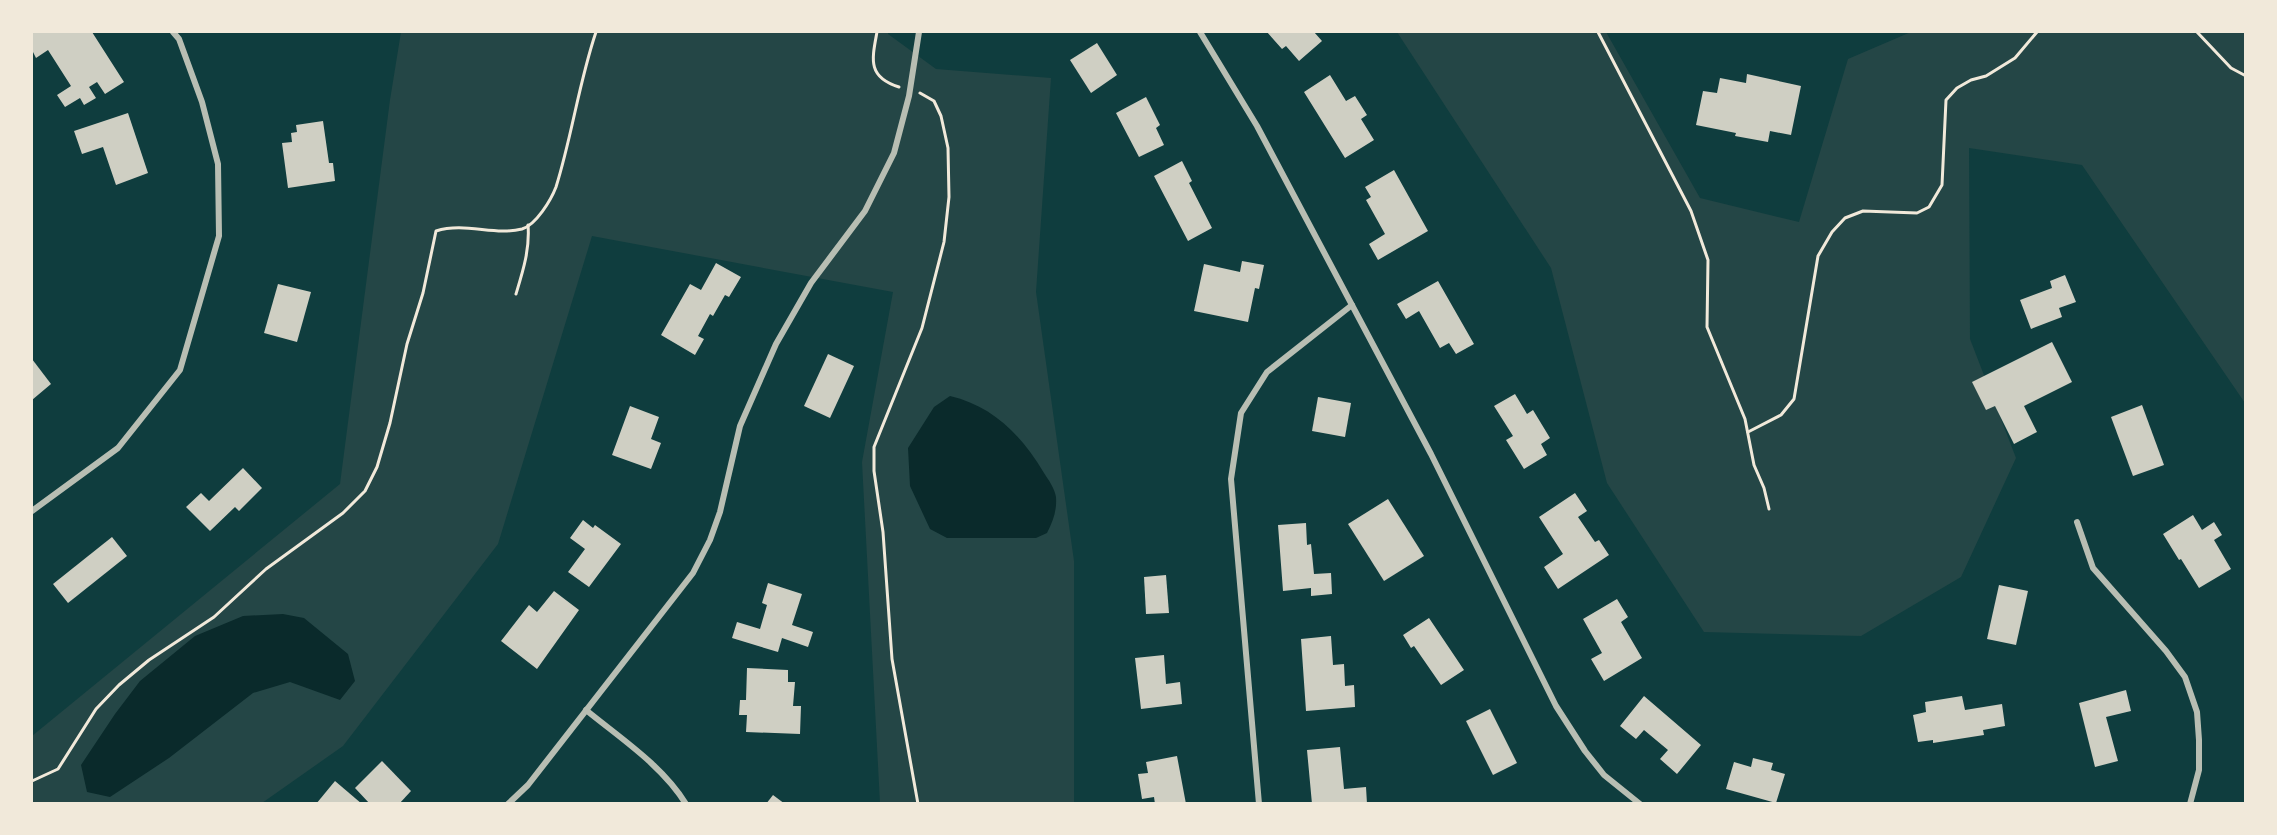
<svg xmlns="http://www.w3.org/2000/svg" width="2277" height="835" font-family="'Golos Text',sans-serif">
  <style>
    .green { fill: #244646 }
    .water { fill: #0a2a2b }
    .building { fill: #cfcfc3 }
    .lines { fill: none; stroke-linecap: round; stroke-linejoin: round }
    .path { stroke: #f1e9da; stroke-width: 3 }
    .minor { stroke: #b8beb3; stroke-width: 6 }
  </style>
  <rect width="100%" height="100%" fill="#0f3d3e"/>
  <g class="green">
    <path d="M 401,32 L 888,32 L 888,34 L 936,69 L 1051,78 L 1036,292 L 1074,561 L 1074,803 L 880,803 L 862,462 L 893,292 L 592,236 L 498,544 L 343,746 L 262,803 L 32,804 L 32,736 L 340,484 L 390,100 Z"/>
    <path d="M 1397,32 L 1606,32 L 1700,198 L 1799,222 L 1848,59 L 1911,32 L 2245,32 L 2245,403 L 2082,165 L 1969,148 L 1970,339 L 2016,458 L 1961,577 L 1861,636 L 1704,632 L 1607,483 L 1551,268 Z"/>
  </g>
  <g class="water">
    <path d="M 950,396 C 993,406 1021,435 1044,473 C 1048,479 1055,489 1056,497 C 1057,511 1053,521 1047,533 L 1036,538 L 947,538 L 930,529 L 910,486 L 908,448 L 934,407 Z"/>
    <path d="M 283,614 L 304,618 L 348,654 L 355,681 L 340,700 L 290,682 L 253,693 L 169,758 L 110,797 L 87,792 L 81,765 L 115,714 L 140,681 L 195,636 L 243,616 Z"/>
  </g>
  <g class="building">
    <path d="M 32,32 L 92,32 L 124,82 L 105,94 L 97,82 L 89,87 L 96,98 L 84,105 L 80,98 L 65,107 L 57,95 L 71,86 L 48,50 L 36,58 L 32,50 Z"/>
    <path d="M 1267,32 L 1314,32 L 1322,41 L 1299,61 L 1286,46 L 1282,49 Z"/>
    <path d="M 1097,43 L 1117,75 L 1091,93 L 1070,60 Z"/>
    <path d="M 1747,74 L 1801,86 L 1791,135 L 1770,131 L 1768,142 L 1735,136 L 1736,133 L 1696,125 L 1703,91 L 1717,93 L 1720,78 L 1746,83 Z"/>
    <path d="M 1330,75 L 1346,101 L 1355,96 L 1367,115 L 1361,119 L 1374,140 L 1345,158 L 1304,92 Z"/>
    <path d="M 1146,97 L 1160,125 L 1156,128 L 1164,145 L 1139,157 L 1116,113 Z"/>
    <path d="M 128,113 L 148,173 L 116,185 L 103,147 L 82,154 L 74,131 Z"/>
    <path d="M 323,121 L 329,163 L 333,163 L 335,181 L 288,188 L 282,143 L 292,142 L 291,133 L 297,132 L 296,125 Z"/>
    <path d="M 1182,161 L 1192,181 L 1189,183 L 1212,228 L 1188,241 L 1154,176 Z"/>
    <path d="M 1394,170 L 1428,231 L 1378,260 L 1369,244 L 1385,234 L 1366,200 L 1371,197 L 1365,187 Z"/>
    <path d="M 1242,261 L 1264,265 L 1259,289 L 1255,288 L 1248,322 L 1194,311 L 1204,264 L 1240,272 Z"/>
    <path d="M 716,263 L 741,277 L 729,297 L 725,295 L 713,316 L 710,314 L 698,336 L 704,339 L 695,355 L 661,335 L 690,284 L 701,290 Z"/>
    <path d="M 2065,275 L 2076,302 L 2059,308 L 2062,317 L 2031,329 L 2020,300 L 2052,288 L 2050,281 Z"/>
    <path d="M 1438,281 L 1474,344 L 1456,354 L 1449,343 L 1440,348 L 1419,311 L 1406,319 L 1397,304 Z"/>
    <path d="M 278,284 L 311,292 L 297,342 L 264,333 Z"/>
    <path d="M 2052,342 L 2072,382 L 2024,406 L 2037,432 L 2014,444 L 1995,406 L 1986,410 L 1972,382 Z"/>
    <path d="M 828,354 L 854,366 L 830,418 L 804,406 Z"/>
    <path d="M 32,359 L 51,384 L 32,400 Z"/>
    <path d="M 1515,394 L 1527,414 L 1533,410 L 1550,438 L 1541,444 L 1547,455 L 1524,469 L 1506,440 L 1513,436 L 1494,406 Z"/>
    <path d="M 1318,397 L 1351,403 L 1345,437 L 1312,431 Z"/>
    <path d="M 2142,405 L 2164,465 L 2133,476 L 2111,417 Z"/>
    <path d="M 630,406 L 659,417 L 651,439 L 661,443 L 651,469 L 612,455 Z"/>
    <path d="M 243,468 L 262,488 L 239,511 L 235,507 L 210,531 L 186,507 L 201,493 L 209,501 Z"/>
    <path d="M 1575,493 L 1587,511 L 1578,517 L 1595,542 L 1599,540 L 1609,555 L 1558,589 L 1544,567 L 1563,554 L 1539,517 Z"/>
    <path d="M 1388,499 L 1424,556 L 1384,581 L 1348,524 Z"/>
    <path d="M 2193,515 L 2202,530 L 2214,522 L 2222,535 L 2214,540 L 2231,569 L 2199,588 L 2181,559 L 2179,560 L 2163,534 Z"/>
    <path d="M 583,520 L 593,528 L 595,525 L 621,544 L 589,587 L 568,572 L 585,549 L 570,538 Z"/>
    <path d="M 1306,523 L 1307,545 L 1311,544 L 1314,574 L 1331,573 L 1332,594 L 1311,596 L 1311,588 L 1283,591 L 1278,525 Z"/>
    <path d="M 112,537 L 127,556 L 68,603 L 53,584 Z"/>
    <path d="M 1166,575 L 1169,613 L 1146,614 L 1144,577 Z"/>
    <path d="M 768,583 L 802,594 L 792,625 L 813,632 L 808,647 L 782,638 L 778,652 L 732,638 L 737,622 L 760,629 L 767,605 L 762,603 Z"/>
    <path d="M 1999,585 L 2028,591 L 2016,645 L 1987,639 Z"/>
    <path d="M 554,591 L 579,610 L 537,669 L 501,641 L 529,605 L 537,612 Z"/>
    <path d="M 1617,599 L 1628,617 L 1621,622 L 1642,658 L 1604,681 L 1591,659 L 1602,653 L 1583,619 Z"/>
    <path d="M 1429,618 L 1464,670 L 1441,685 L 1414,646 L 1411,648 L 1403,635 Z"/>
    <path d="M 1331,636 L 1333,665 L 1344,664 L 1345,686 L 1354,685 L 1355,707 L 1306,711 L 1301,639 Z"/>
    <path d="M 1164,655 L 1166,684 L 1180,682 L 1182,704 L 1141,709 L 1135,658 Z"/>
    <path d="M 747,668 L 788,670 L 788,682 L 795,682 L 793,706 L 801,706 L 800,734 L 746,732 L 747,715 L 739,715 L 740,700 L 746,700 Z"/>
    <path d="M 2126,690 L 2131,711 L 2106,717 L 2118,761 L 2095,767 L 2079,703 Z"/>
    <path d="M 1644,696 L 1701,745 L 1677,774 L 1660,759 L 1668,750 L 1644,730 L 1636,739 L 1620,726 Z"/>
    <path d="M 1962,696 L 1965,710 L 2002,704 L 2005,726 L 1983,730 L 1984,735 L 1933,743 L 1933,740 L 1918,742 L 1913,715 L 1926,712 L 1925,702 Z"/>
    <path d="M 1490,709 L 1517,763 L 1493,775 L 1466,721 Z"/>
    <path d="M 1340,747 L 1344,789 L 1366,787 L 1367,804 L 1312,804 L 1307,750 Z"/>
    <path d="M 1177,756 L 1186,804 L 1155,804 L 1154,797 L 1142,799 L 1138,774 L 1148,773 L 1146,762 Z"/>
    <path d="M 1753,758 L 1773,763 L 1771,770 L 1785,774 L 1776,803 L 1726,789 L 1734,762 L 1751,767 Z"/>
    <path d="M 382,761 L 411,791 L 399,804 L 370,804 L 355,788 Z"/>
    <path d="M 335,781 L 362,804 L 316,804 Z"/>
    <path d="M 773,795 L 785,804 L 766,804 Z"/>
  </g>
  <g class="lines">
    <g class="path">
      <path d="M 877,32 C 872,59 867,77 899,87"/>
      <path d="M 1598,32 L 1691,211 L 1708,260 L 1707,327 L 1745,419 L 1754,465 L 1764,488 L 1769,509"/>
      <path d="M 2197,32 L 2231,68 L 2246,76"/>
      <path d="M 516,294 C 523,271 530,249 528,225"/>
      <path d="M 1748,432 L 1781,415 L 1794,399 L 1818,256 L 1832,232 L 1845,218 L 1863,211 L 1917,213 L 1929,207 L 1942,185 L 1946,100 L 1957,88 L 1971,80 L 1986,76 L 2015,58 L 2037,32"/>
      <path d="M 32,781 L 58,769 L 96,709 L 119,685 L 149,660 L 214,617 L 266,569 L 343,513 L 365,491 L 377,467 L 390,423 L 407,344 L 423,293 L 436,231 C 465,222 495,236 522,229 C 536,225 551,200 556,187 C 572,136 579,82 596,32"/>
      <path d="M 918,804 L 892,659 L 883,532 L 874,471 L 874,447 L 922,328 L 944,242 L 949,197 L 948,148 L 941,116 L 934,101 L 920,93"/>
    </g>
    <g class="minor">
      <path d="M 1200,32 L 1257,126 L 1431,454 L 1556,706 L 1585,751 L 1604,775 L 1640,804"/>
      <path d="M 32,511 L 118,448 L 180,370 L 219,236 L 218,164 L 202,102 L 179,39 L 173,32"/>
      <path d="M 2077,522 L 2093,568 L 2166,651 L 2185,677 L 2197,712 L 2199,740 L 2199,770 L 2190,804"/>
      <path d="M 586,710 C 620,738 662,765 686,804"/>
      <path d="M 508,804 L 528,785 L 693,573 L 710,540 L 720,512 L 740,426 L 776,344 L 811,283 L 865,211 L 894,153 L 909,96 L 919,32"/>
      <path d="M 1259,804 L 1231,479 L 1241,413 L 1267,372 L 1352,305"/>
    </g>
  </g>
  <rect width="2277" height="835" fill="none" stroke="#f1e9da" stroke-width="66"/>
</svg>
